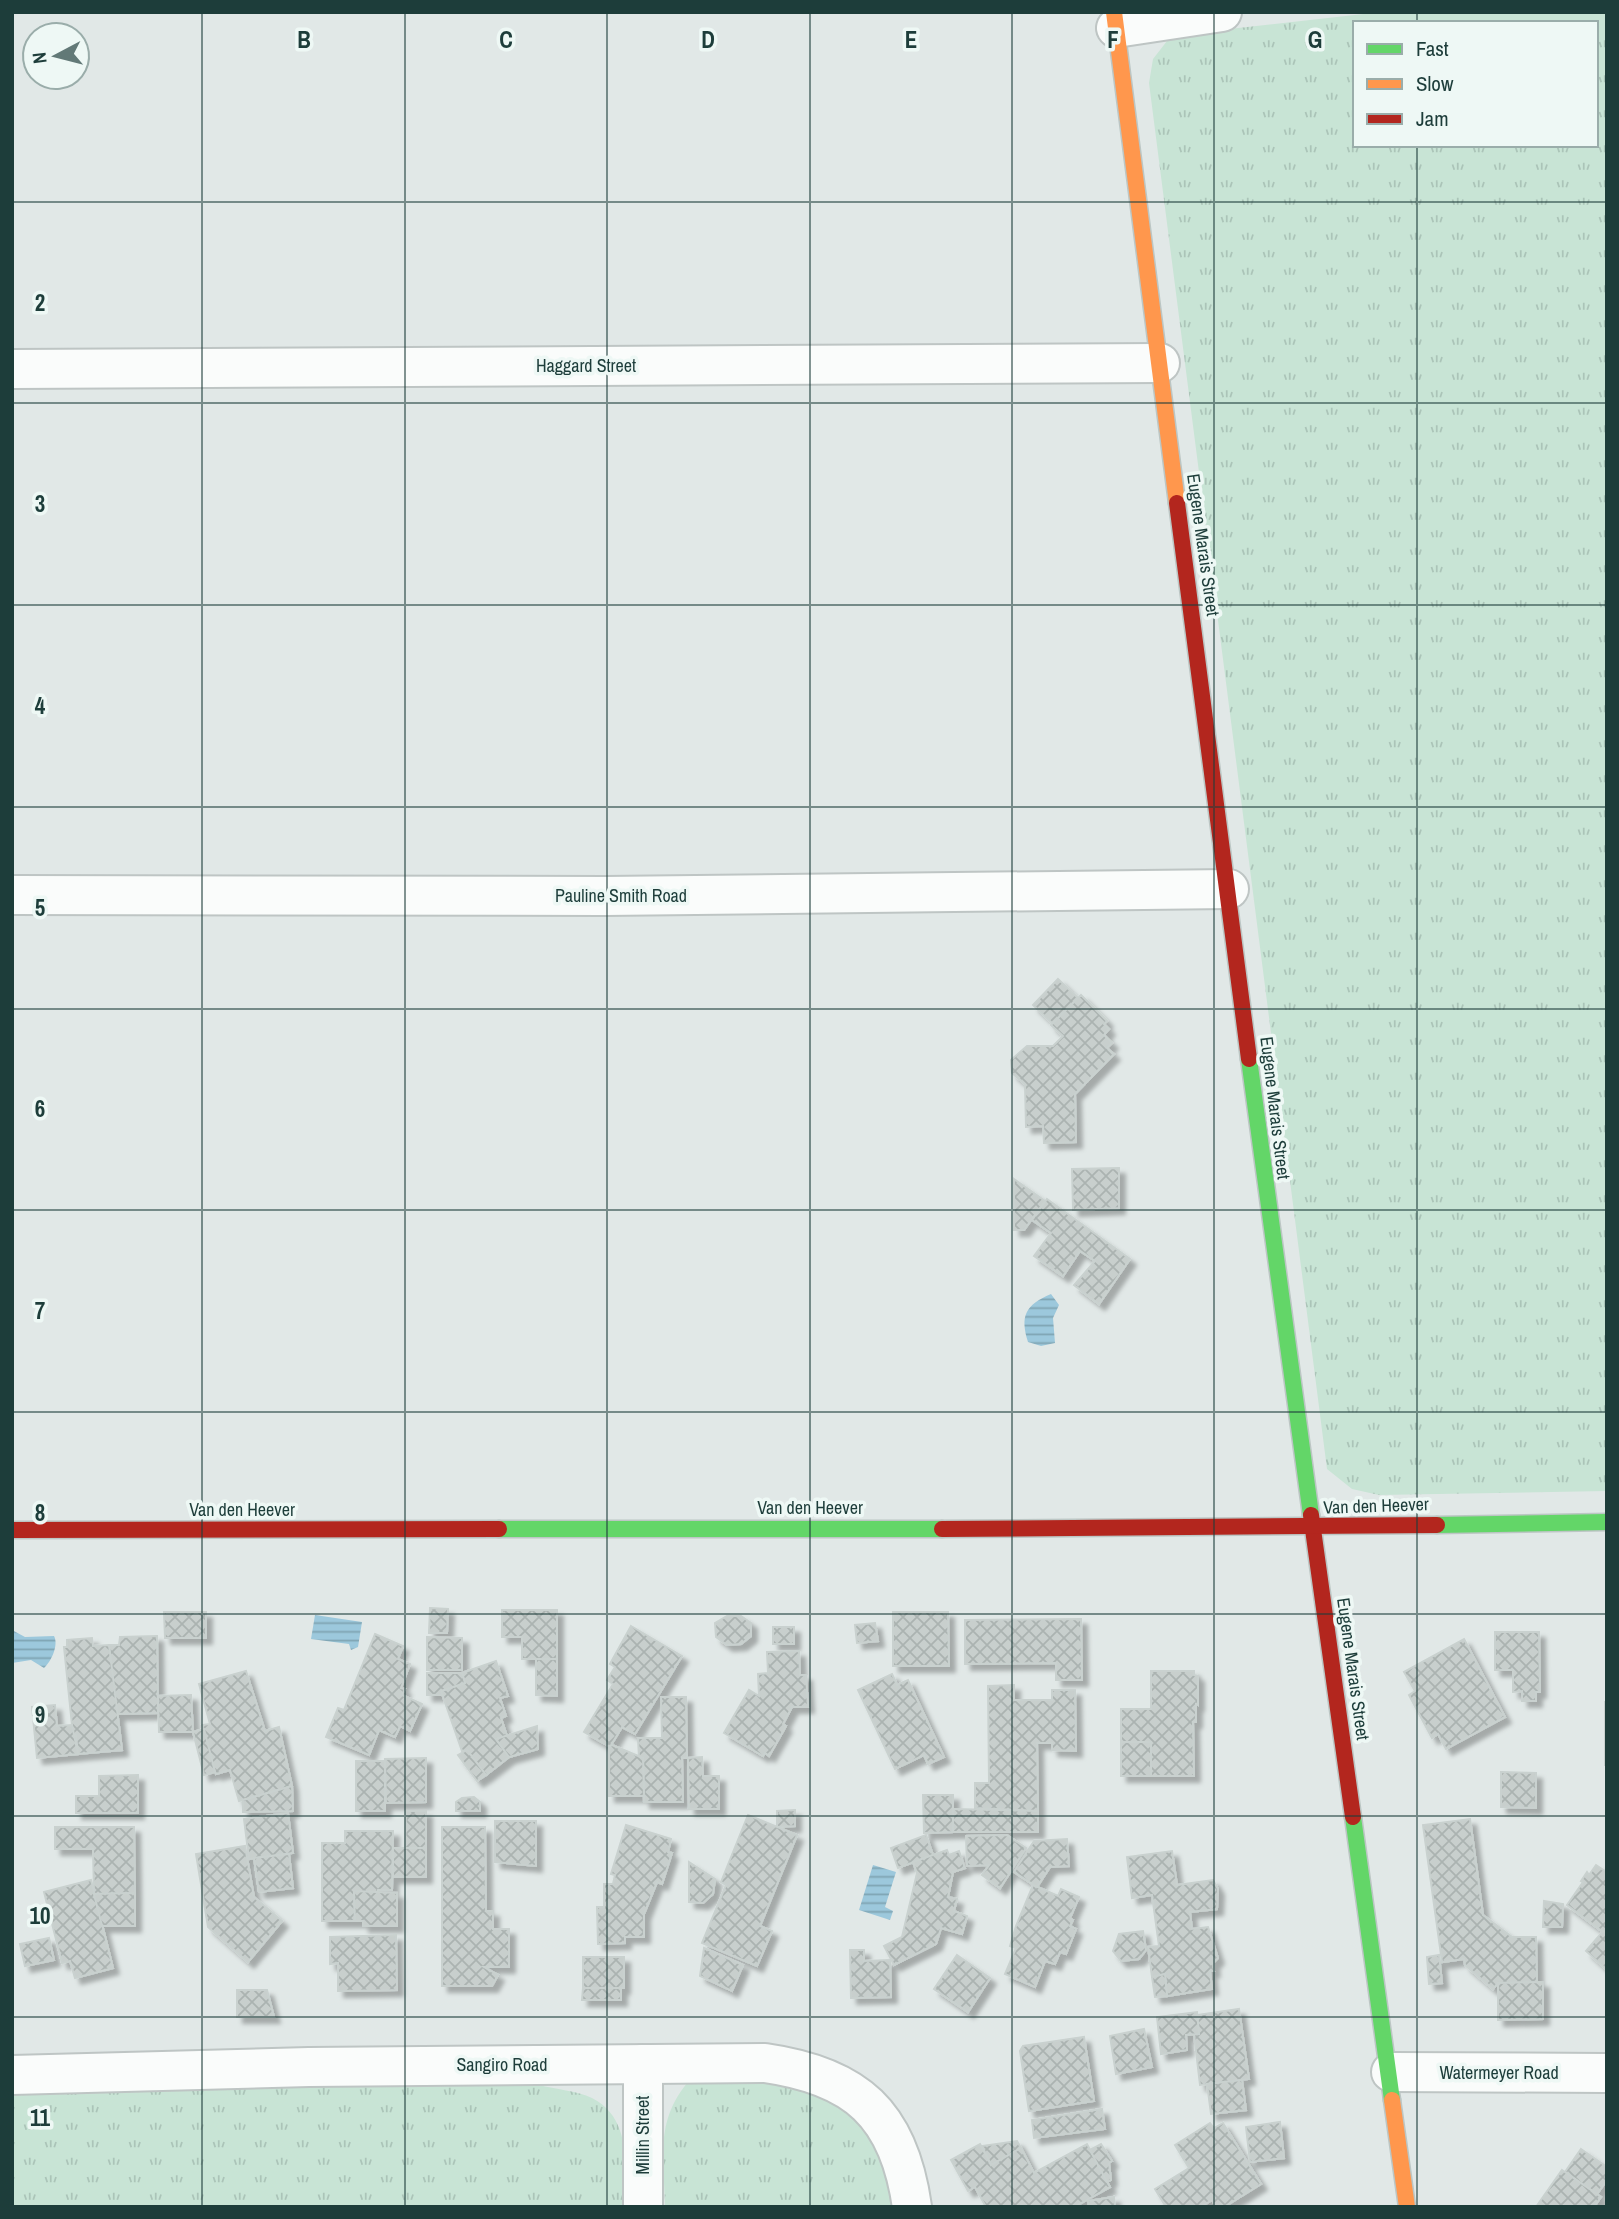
<svg xmlns="http://www.w3.org/2000/svg" width="1619" height="2219" font-family="'Archivo Narrow',sans-serif">
  <style>
    .grass { fill: url(#grass-tufts); fill-rule: evenodd }
    .water { fill: url(#water-rules) }
    .building { fill: url(#building-cross-hatch); stroke: #c9d1cf; stroke-width: 2; filter: url(#shadow) }
    .lines { fill: none; stroke-linecap: round; stroke-linejoin: round }
    .street-casing { stroke: #bec5c4; stroke-width: 42 }
    .fast-casing { stroke: #bcc6c4; stroke-width: 19 }
    .slow-casing { stroke: #bcc6c4; stroke-width: 19 }
    .jam-casing { stroke: #bcc6c4; stroke-width: 19 }
    .street { stroke: #fafcfb; stroke-width: 38 }
    .fast { stroke: #63d668; stroke-width: 16 }
    .slow { stroke: #ff974d; stroke-width: 16 }
    .jam { stroke: #b3261e; stroke-width: 16 }
    .grid { fill: none; stroke: #1d3d3a; stroke-width: 2; stroke-opacity: 0.55 }
    .labels { text-anchor: middle; stroke-width: 7; stroke-linejoin: round; paint-order: stroke }
    .street-label { font-size: 18px; fill: #1d3d3a; stroke: #eef8f5 }
    .grid-label { font-size: 23px; text-anchor: middle; font-weight: bold; fill: #1d3d3a; stroke: #eef8f5; stroke-width: 7; stroke-linejoin: round; paint-order: stroke }
  </style>
  <defs>
    <pattern id="grass-tufts" width="24" height="20" patternUnits="userSpaceOnUse" patternTransform="scale(1.75)"><rect width="24" height="20" fill="#c8e4d5"/><path d="M3 7l-1-3M5 7V3M7 7l1-3M15 17l-1-3M17 17v-4M19 17l1-3" fill="none" stroke="#abc4b8"/></pattern>
    <pattern id="water-rules" width="6" height="5" patternUnits="userSpaceOnUse" patternTransform="scale(1.75)"><rect width="6" height="5" fill="#9cc8dc"/><path d="M0 2.5h6" fill="none" stroke="#7fa4b3"/></pattern>
    <pattern id="building-cross-hatch" width="8" height="8" patternUnits="userSpaceOnUse" patternTransform="scale(1.75)"><rect width="8" height="8" fill="#c8cfcd"/><path d="M0 0l8 8M0 8l8-8" fill="none" stroke="#abb3b1"/></pattern>
    <filter id="shadow"><feDropShadow dx="6" dy="6" stdDeviation="2" flood-color="#0004"/></filter>
  </defs>
  <rect width="100%" height="100%" fill="#e1e8e7"/>
  <g class="grass">
    <path d="M 1381,12 L 1607,12 L 1607,1491 L 1379,1495 L 1352,1489 L 1327,1469 L 1149,83 L 1153,59 L 1167,41 L 1220,30 ZM 1355,23 L 1596,23 L 1596,145 L 1355,145 Z"/>
    <path d="M 731,2080 C 788,2086 856,2089 882,2150 C 890,2168 894,2188 900,2207 L 665,2207 C 664,2158 655,2123 687,2083 Z"/>
    <path d="M 539,2085 C 555,2089 577,2091 592,2098 C 633,2119 625,2169 625,2207 L 12,2207 L 12,2089 Z"/>
  </g>
  <g class="water">
    <path d="M 1051,1294 L 1059,1305 L 1053,1318 L 1055,1343 L 1041,1346 L 1028,1342 C 1020,1316 1025,1305 1051,1294 Z"/>
    <path d="M 315,1615 L 362,1622 L 358,1647 L 351,1650 L 349,1644 L 311,1639 Z"/>
    <path d="M 12,1630 L 25,1637 L 54,1636 C 59,1645 51,1662 44,1668 L 31,1660 L 12,1663 Z"/>
    <path d="M 873,1865 L 896,1872 L 885,1907 L 893,1911 L 890,1920 L 859,1910 Z"/>
  </g>
  <g class="building">
    <path d="M 1058,979 L 1078,998 L 1053,1024 L 1033,1005 Z"/>
    <path d="M 1081,995 L 1107,1021 L 1104,1024 L 1109,1029 L 1104,1035 L 1112,1043 L 1107,1048 L 1114,1054 L 1075,1094 L 1076,1142 L 1044,1143 L 1043,1126 L 1026,1127 L 1025,1084 L 1012,1073 L 1011,1060 L 1027,1046 L 1053,1046 L 1063,1036 L 1051,1025 Z"/>
    <path d="M 1119,1168 L 1119,1208 L 1073,1210 L 1072,1169 Z"/>
    <path d="M 1014,1179 L 1045,1201 L 1024,1230 L 1014,1230 Z"/>
    <path d="M 1047,1199 L 1130,1259 L 1099,1304 L 1074,1285 L 1095,1261 L 1080,1251 L 1063,1276 L 1034,1256 L 1051,1233 L 1032,1220 Z"/>
    <path d="M 430,1608 L 448,1609 L 447,1633 L 429,1633 Z"/>
    <path d="M 502,1610 L 557,1610 L 557,1659 L 522,1659 L 522,1637 L 502,1637 Z"/>
    <path d="M 164,1612 L 206,1612 L 206,1638 L 165,1638 Z"/>
    <path d="M 893,1612 L 948,1612 L 949,1666 L 893,1666 Z"/>
    <path d="M 727,1616 L 741,1616 L 751,1623 L 751,1636 L 741,1644 L 727,1645 L 716,1637 L 715,1623 Z"/>
    <path d="M 1081,1619 L 1082,1680 L 1056,1680 L 1056,1663 L 965,1664 L 965,1620 Z"/>
    <path d="M 875,1623 L 878,1641 L 857,1643 L 855,1625 Z"/>
    <path d="M 631,1626 L 682,1656 L 635,1734 L 622,1727 L 610,1747 L 584,1732 L 613,1684 L 607,1680 L 615,1667 L 610,1664 Z"/>
    <rect x="773" y="1627" width="21" height="17"/>
    <path d="M 1495,1632 L 1539,1632 L 1540,1692 L 1536,1692 L 1536,1701 L 1522,1701 L 1522,1691 L 1513,1692 L 1513,1670 L 1495,1670 Z"/>
    <path d="M 375,1634 L 403,1646 L 398,1659 L 410,1664 L 401,1688 L 405,1689 L 402,1695 L 422,1704 L 410,1731 L 400,1726 L 395,1737 L 379,1730 L 369,1755 L 326,1737 L 338,1708 L 344,1710 Z"/>
    <path d="M 157,1636 L 158,1713 L 115,1714 L 109,1645 L 119,1645 L 120,1637 Z"/>
    <path d="M 427,1637 L 462,1638 L 462,1670 L 427,1670 Z"/>
    <path d="M 92,1638 L 93,1646 L 109,1645 L 122,1750 L 78,1754 L 76,1735 L 73,1735 L 64,1647 L 67,1647 L 67,1640 Z"/>
    <path d="M 1464,1639 L 1505,1717 L 1446,1749 L 1438,1734 L 1432,1738 L 1409,1695 L 1415,1691 L 1404,1672 Z"/>
    <path d="M 799,1651 L 800,1675 L 806,1675 L 808,1707 L 792,1707 L 783,1724 L 786,1726 L 769,1756 L 765,1753 L 763,1756 L 724,1733 L 749,1690 L 759,1696 L 758,1674 L 768,1673 L 767,1652 Z"/>
    <path d="M 536,1659 L 557,1659 L 557,1696 L 536,1695 Z"/>
    <path d="M 496,1661 L 508,1696 L 500,1698 L 506,1716 L 501,1718 L 507,1736 L 496,1739 L 509,1757 L 486,1775 L 467,1750 L 462,1751 L 441,1691 L 465,1683 L 462,1673 Z"/>
    <path d="M 246,1671 L 265,1731 L 279,1727 L 292,1786 L 239,1801 L 230,1770 L 216,1774 L 215,1772 L 202,1725 L 210,1724 L 199,1684 Z"/>
    <path d="M 1151,1671 L 1194,1671 L 1194,1675 L 1198,1676 L 1198,1705 L 1196,1704 L 1196,1722 L 1193,1722 L 1194,1776 L 1151,1776 L 1151,1742 L 1121,1742 L 1121,1709 L 1151,1709 Z"/>
    <path d="M 427,1673 L 462,1673 L 465,1683 L 441,1691 L 442,1695 L 427,1695 Z"/>
    <path d="M 892,1674 L 897,1685 L 908,1680 L 944,1757 L 928,1764 L 924,1755 L 895,1769 L 858,1690 Z"/>
    <path d="M 1014,1685 L 1014,1700 L 1052,1700 L 1052,1690 L 1075,1690 L 1076,1751 L 1052,1750 L 1052,1743 L 1037,1743 L 1038,1811 L 975,1808 L 975,1783 L 989,1783 L 988,1686 Z"/>
    <path d="M 191,1695 L 193,1732 L 159,1732 L 158,1696 Z"/>
    <path d="M 661,1697 L 686,1697 L 687,1758 L 682,1758 L 683,1802 L 644,1802 L 643,1758 L 639,1758 L 638,1738 L 662,1738 Z"/>
    <rect x="1605" y="1702" width="2" height="63"/>
    <path d="M 55,1705 L 57,1726 L 72,1725 L 78,1754 L 37,1758 L 32,1707 Z"/>
    <path d="M 537,1726 L 538,1749 L 509,1757 L 496,1739 Z"/>
    <path d="M 204,1729 L 215,1772 L 204,1775 L 193,1732 Z"/>
    <rect x="1121" y="1742" width="30" height="34"/>
    <path d="M 612,1745 L 643,1758 L 644,1796 L 609,1796 L 609,1747 Z"/>
    <path d="M 467,1750 L 486,1775 L 477,1781 L 458,1755 Z"/>
    <path d="M 702,1757 L 703,1776 L 719,1776 L 719,1809 L 689,1809 L 688,1758 Z"/>
    <path d="M 426,1758 L 426,1802 L 386,1803 L 385,1759 Z"/>
    <rect x="356" y="1761" width="29" height="50"/>
    <path d="M 1501,1772 L 1536,1773 L 1536,1808 L 1501,1807 Z"/>
    <path d="M 138,1775 L 138,1813 L 76,1813 L 76,1796 L 99,1796 L 99,1776 Z"/>
    <path d="M 292,1786 L 293,1811 L 243,1812 L 243,1800 Z"/>
    <path d="M 923,1795 L 953,1795 L 953,1832 L 924,1833 Z"/>
    <path d="M 474,1797 L 480,1802 L 480,1811 L 456,1811 L 456,1802 L 462,1798 Z"/>
    <path d="M 953,1809 L 1038,1811 L 1038,1832 L 953,1832 Z"/>
    <path d="M 795,1810 L 795,1826 L 777,1827 L 777,1811 Z"/>
    <path d="M 406,1811 L 426,1811 L 426,1848 L 405,1848 Z"/>
    <path d="M 288,1813 L 293,1853 L 249,1859 L 244,1819 Z"/>
    <path d="M 748,1815 L 797,1835 L 760,1926 L 772,1931 L 757,1966 L 702,1943 L 726,1885 L 721,1882 Z"/>
    <path d="M 1470,1819 L 1483,1915 L 1512,1937 L 1536,1937 L 1537,1982 L 1498,1983 L 1493,1989 L 1465,1965 L 1464,1959 L 1442,1962 L 1423,1825 Z"/>
    <path d="M 495,1821 L 536,1821 L 536,1866 L 495,1862 Z"/>
    <path d="M 626,1825 L 671,1839 L 668,1852 L 672,1853 L 662,1884 L 657,1882 L 644,1914 L 644,1937 L 625,1937 L 625,1943 L 598,1944 L 597,1907 L 604,1907 L 604,1884 L 613,1884 L 615,1875 L 611,1874 Z"/>
    <path d="M 55,1827 L 134,1827 L 135,1893 L 94,1894 L 93,1849 L 55,1849 Z"/>
    <path d="M 442,1827 L 485,1827 L 486,1911 L 493,1911 L 493,1929 L 509,1929 L 509,1967 L 484,1967 L 498,1975 L 492,1986 L 442,1986 Z"/>
    <path d="M 345,1831 L 393,1831 L 392,1890 L 378,1890 L 377,1893 L 354,1891 L 355,1921 L 322,1921 L 322,1843 L 345,1843 Z"/>
    <path d="M 926,1835 L 933,1855 L 898,1868 L 891,1848 Z"/>
    <path d="M 1007,1835 L 1026,1848 L 1000,1888 L 982,1875 L 989,1865 L 967,1866 L 966,1836 Z"/>
    <path d="M 1067,1839 L 1069,1866 L 1050,1867 L 1037,1887 L 1014,1872 L 1034,1841 Z"/>
    <path d="M 245,1846 L 254,1897 L 282,1921 L 248,1962 L 208,1927 L 196,1854 Z"/>
    <rect x="393" y="1848" width="33" height="29"/>
    <path d="M 947,1850 L 949,1855 L 959,1851 L 965,1868 L 953,1872 L 948,1897 L 957,1899 L 954,1911 L 967,1916 L 962,1934 L 941,1928 L 936,1944 L 894,1965 L 884,1946 L 902,1937 L 917,1873 L 913,1862 Z"/>
    <path d="M 1172,1851 L 1177,1885 L 1213,1880 L 1218,1889 L 1217,1909 L 1190,1912 L 1192,1929 L 1208,1927 L 1218,1958 L 1213,1963 L 1214,1971 L 1210,1971 L 1212,1989 L 1167,1996 L 1165,1974 L 1152,1977 L 1148,1947 L 1159,1946 L 1152,1895 L 1132,1898 L 1127,1857 Z"/>
    <path d="M 289,1854 L 293,1888 L 259,1892 L 254,1858 Z"/>
    <path d="M 689,1862 L 715,1879 L 713,1894 L 703,1903 L 689,1902 Z"/>
    <path d="M 1596,1865 L 1605,1871 L 1607,1868 L 1607,1930 L 1603,1932 L 1567,1905 L 1583,1882 L 1581,1881 L 1587,1872 L 1589,1875 Z"/>
    <path d="M 91,1880 L 113,1968 L 75,1978 L 70,1961 L 62,1963 L 44,1892 Z"/>
    <path d="M 1033,1885 L 1058,1896 L 1061,1889 L 1079,1897 L 1070,1918 L 1073,1920 L 1070,1926 L 1076,1929 L 1066,1954 L 1060,1952 L 1055,1964 L 1045,1961 L 1035,1987 L 1005,1974 L 1016,1948 L 1010,1946 L 1016,1926 Z"/>
    <path d="M 354,1891 L 397,1893 L 397,1926 L 363,1926 L 363,1921 L 355,1921 Z"/>
    <path d="M 135,1893 L 135,1926 L 102,1926 L 94,1894 Z"/>
    <path d="M 1544,1901 L 1563,1904 L 1562,1927 L 1543,1927 Z"/>
    <path d="M 1143,1931 L 1146,1950 L 1139,1959 L 1121,1961 L 1113,1951 L 1119,1934 Z"/>
    <path d="M 1603,1931 L 1607,1934 L 1607,1970 L 1586,1951 Z"/>
    <path d="M 396,1935 L 397,1990 L 338,1991 L 338,1963 L 330,1964 L 330,1937 Z"/>
    <path d="M 49,1938 L 54,1960 L 25,1966 L 20,1944 Z"/>
    <path d="M 704,1948 L 743,1965 L 732,1991 L 700,1976 Z"/>
    <path d="M 850,1950 L 864,1950 L 864,1961 L 890,1960 L 891,1997 L 851,1998 Z"/>
    <path d="M 957,1955 L 990,1978 L 968,2012 L 934,1989 Z"/>
    <path d="M 1439,1955 L 1442,1983 L 1429,1984 L 1427,1957 Z"/>
    <rect x="583" y="1957" width="41" height="31"/>
    <path d="M 1165,1974 L 1167,1996 L 1155,1997 L 1152,1977 Z"/>
    <path d="M 1543,1982 L 1543,2019 L 1498,2020 L 1498,1983 Z"/>
    <path d="M 583,1988 L 621,1988 L 621,2000 L 582,2000 Z"/>
    <path d="M 237,1990 L 267,1990 L 274,2017 L 237,2017 Z"/>
    <path d="M 1239,2009 L 1249,2079 L 1200,2085 L 1194,2034 L 1199,2034 L 1197,2015 Z"/>
    <path d="M 1197,2012 L 1199,2034 L 1186,2035 L 1187,2050 L 1161,2054 L 1157,2017 Z"/>
    <path d="M 1144,2029 L 1152,2067 L 1116,2074 L 1110,2036 Z"/>
    <path d="M 1084,2037 L 1094,2101 L 1029,2111 L 1020,2051 L 1023,2046 Z"/>
    <path d="M 1242,2080 L 1246,2110 L 1211,2114 L 1207,2084 Z"/>
    <path d="M 1102,2109 L 1105,2129 L 1034,2138 L 1032,2120 Z"/>
    <path d="M 1280,2122 L 1284,2158 L 1250,2162 L 1246,2127 Z"/>
    <path d="M 1210,2123 L 1214,2128 L 1223,2123 L 1261,2184 L 1224,2207 L 1216,2207 L 1212,2200 L 1201,2207 L 1166,2207 L 1155,2189 L 1189,2168 L 1175,2145 Z"/>
    <path d="M 1017,2141 L 1021,2148 L 991,2165 L 982,2146 Z"/>
    <path d="M 980,2144 L 991,2165 L 1021,2148 L 1034,2173 L 1087,2144 L 1110,2187 L 1074,2207 L 986,2207 L 975,2187 L 968,2191 L 951,2160 Z"/>
    <path d="M 1101,2144 L 1112,2161 L 1109,2163 L 1111,2180 L 1107,2182 L 1090,2150 Z"/>
    <path d="M 1581,2149 L 1607,2167 L 1607,2180 L 1597,2194 L 1565,2172 Z"/>
    <path d="M 1562,2170 L 1601,2197 L 1594,2207 L 1536,2207 Z"/>
    <path d="M 1114,2197 L 1115,2207 L 1089,2207 L 1088,2201 Z"/>
  </g>
  <g class="lines">
    <defs>
      <g id="street">
        <path d="M 1116,28 L 1222,12"/>
        <path d="M 12,369 L 1160,363"/>
        <path d="M 12,895 L 605,896 L 1229,889"/>
        <path d="M 643,2064 L 643,2207"/>
        <path d="M 1391,2072 L 1607,2073"/>
        <path d="M 12,2075 L 309,2067 L 765,2063 C 856,2076 899,2114 912,2207"/>
      </g>
      <g id="fast">
        <path d="M 1249,1059 L 1311,1515"/>
        <path d="M 1437,1525 L 1607,1522"/>
        <path d="M 499,1529 L 942,1529"/>
        <path d="M 1353,1817 L 1392,2100"/>
      </g>
      <g id="slow">
        <path d="M 1114,12 L 1177,503"/>
        <path d="M 1392,2100 L 1407,2207"/>
      </g>
      <g id="jam">
        <path d="M 1177,503 L 1249,1059"/>
        <path d="M 1311,1515 L 1353,1817"/>
        <path d="M 942,1529 L 1437,1525"/>
        <path d="M 12,1530 L 499,1529"/>
      </g>
    </defs>
    <use href="#street" class="street-casing"/>
    <use href="#fast" class="fast-casing"/>
    <use href="#slow" class="slow-casing"/>
    <use href="#jam" class="jam-casing"/>
    <use href="#street" class="street"/>
    <use href="#fast" class="fast"/>
    <use href="#slow" class="slow"/>
    <use href="#jam" class="jam"/>
  </g>
  <path class="grid" d="M 202,12 L 202,2207M 405,12 L 405,2207M 607,12 L 607,2207M 810,12 L 810,2207M 1012,12 L 1012,2207M 1214,12 L 1214,2207M 1417,12 L 1417,23M 1417,145 L 1417,2207M 12,202 L 1607,202M 12,403 L 1607,403M 12,605 L 1607,605M 12,807 L 1607,807M 12,1009 L 1607,1009M 12,1210 L 1607,1210M 12,1412 L 1607,1412M 12,1614 L 1607,1614M 12,1816 L 1607,1816M 12,2017 L 1607,2017"/>
  <g class="labels">
    <g class="street-label">
      <text x="586" y="372">Haggard Street</text>
      <text transform="translate(1203 545) rotate(82)" y="6">Eugene Marais Street</text>
      <text x="621" y="902">Pauline Smith Road</text>
      <text transform="translate(1275 1108) rotate(83)" y="6">Eugene Marais Street</text>
      <text transform="translate(1376 1506) rotate(-2)" y="6">Van den Heever</text>
      <text x="810" y="1514">Van den Heever</text>
      <text x="242" y="1516">Van den Heever</text>
      <text transform="translate(1353 1669) rotate(82)" y="6">Eugene Marais Street</text>
      <text x="502" y="2071">Sangiro Road</text>
      <text x="1499" y="2079">Watermeyer Road</text>
      <text transform="translate(643 2135) rotate(-90)" y="6">Millin Street</text>
    </g>
  </g>
  <g class="grid-label">
    <text x="304" y="48">B</text>
    <text x="506" y="48">C</text>
    <text x="708" y="48">D</text>
    <text x="911" y="48">E</text>
    <text x="1113" y="48">F</text>
    <text x="1315" y="48">G</text>
    <text x="40" y="311">2</text>
    <text x="40" y="512">3</text>
    <text x="40" y="714">4</text>
    <text x="40" y="916">5</text>
    <text x="40" y="1117">6</text>
    <text x="40" y="1319">7</text>
    <text x="40" y="1521">8</text>
    <text x="40" y="1723">9</text>
    <text x="40" y="1924">10</text>
    <text x="40" y="2126">11</text>
  </g>
  <rect width="1619" height="2219" fill="none" stroke="#1d3d3a" stroke-width="28"/>
  <rect x="1353" y="21" width="245" height="126" fill="#eef8f5" stroke="#9aadaa" stroke-width="2"/>
  <rect x="1367" y="44" width="35" height="10" fill="#63d668" stroke="#9aadaa" stroke-width="2"/>
  <text x="1416" y="56" font-size="21" fill="#1d3d3a">Fast</text>
  <rect x="1367" y="79" width="35" height="10" fill="#ff974d" stroke="#9aadaa" stroke-width="2"/>
  <text x="1416" y="91" font-size="21" fill="#1d3d3a">Slow</text>
  <rect x="1367" y="114" width="35" height="10" fill="#b3261e" stroke="#9aadaa" stroke-width="2"/>
  <text x="1416" y="126" font-size="21" fill="#1d3d3a">Jam</text>
  <g transform="translate(56 56) rotate(263)"><circle r="33" fill="#eef8f5" stroke="#9aadaa" stroke-width="2"/>
  <path d="M0-5L12 26L0 18L-12 26Z" fill="#627977"/>
  <text y="-10" font-size="19" font-weight="bold" text-anchor="middle" fill="#1d3d3a">N</text>
  </g>
</svg>
